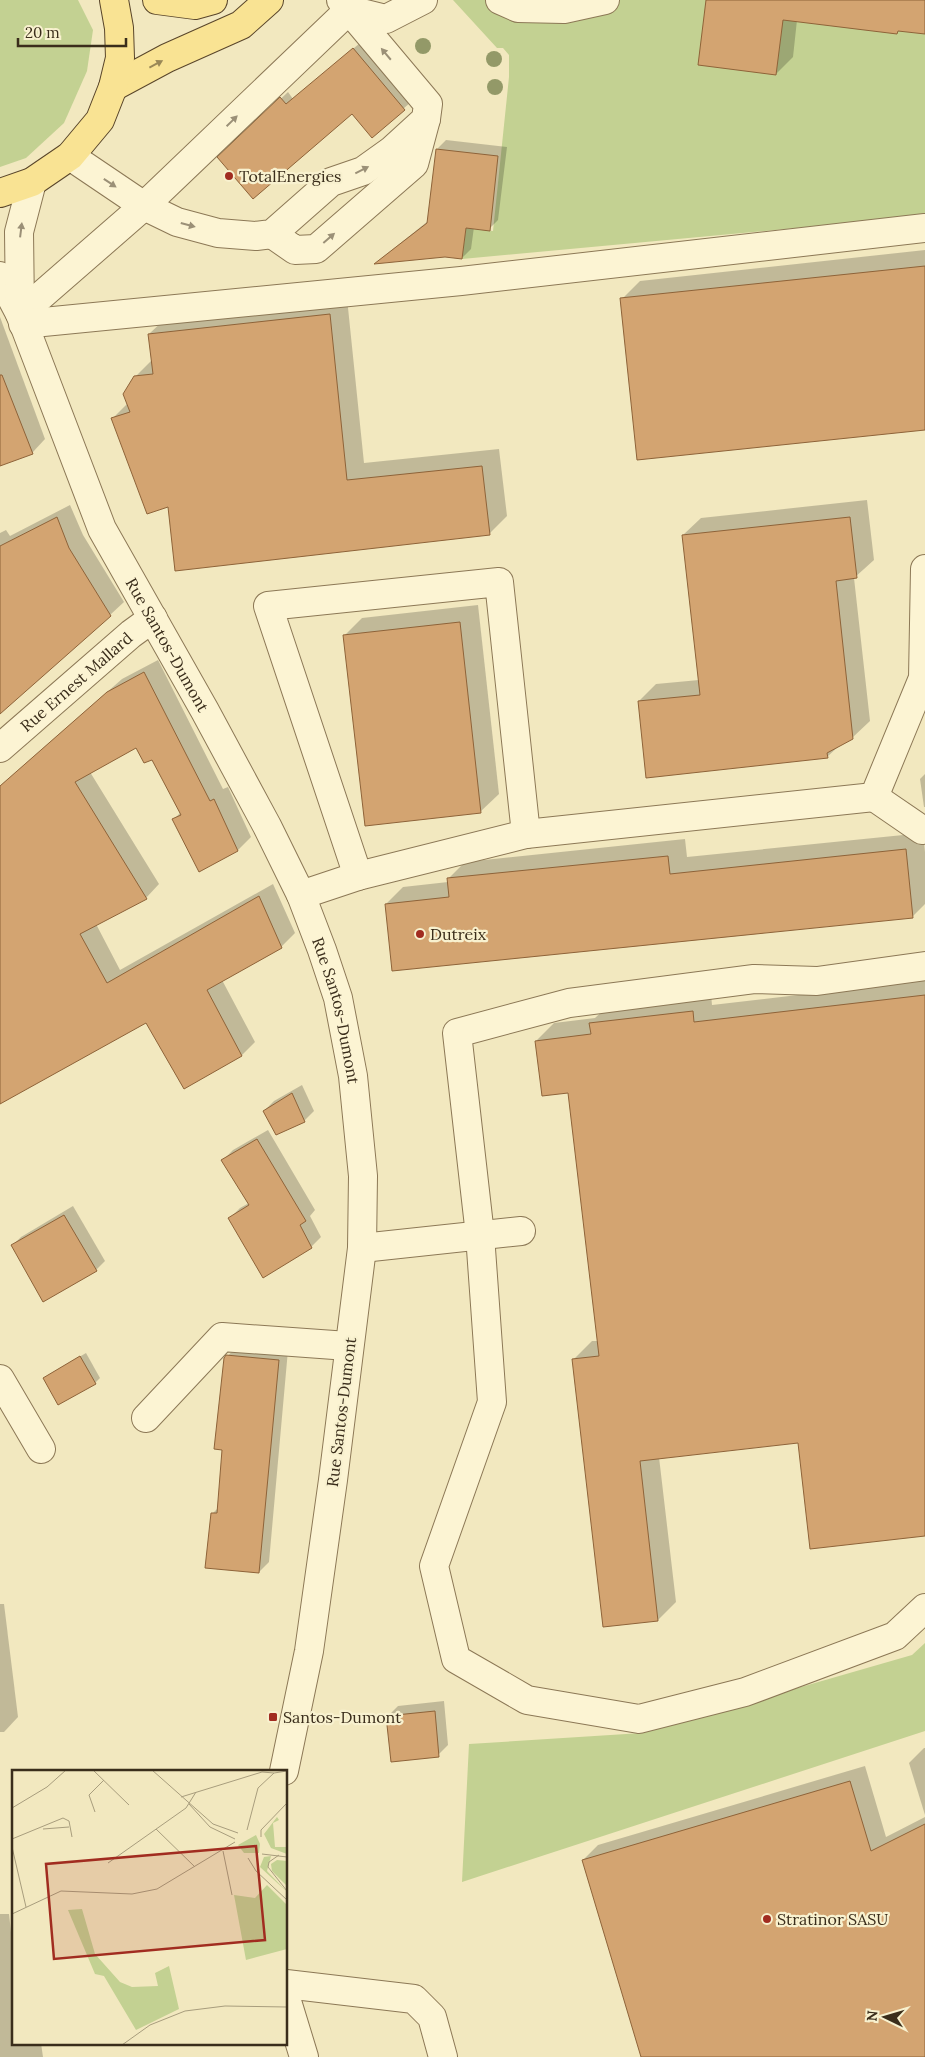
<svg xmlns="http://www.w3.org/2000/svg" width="925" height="2057" font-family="Lora,serif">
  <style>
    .green { fill: #c3d192 }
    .shadow { fill: #0003 }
    .building { fill: #d3a471; stroke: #8e6339 }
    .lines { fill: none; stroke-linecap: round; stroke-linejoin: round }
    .minor-casing { stroke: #8c7856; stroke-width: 30 }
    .major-casing { stroke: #59452a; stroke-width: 30 }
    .minor { stroke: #fcf4d3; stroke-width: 28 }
    .major { stroke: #f9e393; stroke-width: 28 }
    .tree { fill: #939968 }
    .oneway { fill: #9b9077 }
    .oneway2 { fill: #9a8857 }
    .poi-dot { fill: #a12c20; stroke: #f8f1cf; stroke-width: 2 }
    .labels { text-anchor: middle; stroke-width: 4.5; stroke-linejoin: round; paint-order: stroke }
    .poi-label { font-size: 16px; fill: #3a2d1b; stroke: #f8f1cf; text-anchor: start }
    .street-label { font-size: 16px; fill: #3a2d1b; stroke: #f8f1cf }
    .inset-road { fill: none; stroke: #a89d7d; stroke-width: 1 }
    .view { fill: #a12c20; fill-opacity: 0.15; stroke: #a12c20; stroke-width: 2.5 }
    .inset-edge { fill: none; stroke: #3a2d1b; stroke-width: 2.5 }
  </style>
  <rect width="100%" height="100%" fill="#f2e8bf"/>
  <g class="green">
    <path d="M 0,0 L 78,0 L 93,30 L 87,71 L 64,123 L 26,158 L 0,167 Z"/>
    <path d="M 453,0 L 925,0 L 925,216 L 462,259 L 466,228 L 493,231 L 509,77 L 509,55 L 503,48 L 497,48 Z"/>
    <path d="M 925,1643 L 925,1731 L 462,1882 L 469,1744 L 642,1733 L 912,1655 Z"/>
  </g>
  <g class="shadow">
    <path d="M 707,0 L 925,0 L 925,33 L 797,20 L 793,57 L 776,74 Z"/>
    <path d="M 360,43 L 411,102 L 372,136 L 352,113 L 219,157 L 288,92 L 293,99 Z"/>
    <path d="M 446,140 L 507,147 L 498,220 L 489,229 L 474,227 L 471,249 L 462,258 L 445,255 L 377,262 L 428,221 L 437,149 Z"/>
    <path d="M 925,250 L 925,429 L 622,299 L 640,281 Z"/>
    <path d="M 347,298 L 364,463 L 499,449 L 507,516 L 489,534 L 169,505 L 112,419 L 128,403 L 135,377 L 152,360 L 149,334 L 167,317 Z"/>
    <path d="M 0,317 L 45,439 L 32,453 L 0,465 Z"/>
    <path d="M 867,500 L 874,560 L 854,578 L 870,721 L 852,738 L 840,745 L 827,757 L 639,701 L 656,684 L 699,680 L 683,535 L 701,518 Z"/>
    <path d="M 70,505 L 83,535 L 124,602 L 110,615 L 0,697 L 0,533 L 6,530 L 10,536 Z"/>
    <path d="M 478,605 L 499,794 L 480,812 L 344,636 L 362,618 Z"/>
    <path d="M 158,660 L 223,789 L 228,787 L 251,837 L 238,850 L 174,819 L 181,812 L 153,758 L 136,746 L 90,772 L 159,884 L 146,898 L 96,924 L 120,970 L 273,884 L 295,933 L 281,947 L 222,980 L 255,1042 L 242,1055 L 147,1021 L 0,1102 L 0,786 L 122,679 Z"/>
    <path d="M 925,774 L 925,807 L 924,807 L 920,779 Z"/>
    <path d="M 923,833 L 925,852 L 925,904 L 913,916 L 386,904 L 403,887 L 448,882 L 448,879 L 465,862 L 685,839 L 687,857 Z"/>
    <path d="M 925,980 L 925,1535 L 799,1442 L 659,1457 L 676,1602 L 658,1620 L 574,1359 L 592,1341 L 598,1341 L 569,1091 L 536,1041 L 554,1023 L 595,1018 L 609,1005 L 711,994 L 712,1005 Z"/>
    <path d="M 302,1085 L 314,1111 L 304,1121 L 264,1111 L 274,1101 Z"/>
    <path d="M 268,1130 L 315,1210 L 310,1216 L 321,1237 L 311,1247 L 230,1218 L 240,1208 L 249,1203 L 223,1160 L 233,1150 Z"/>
    <path d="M 73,1206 L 105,1261 L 96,1270 L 12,1246 L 21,1237 Z"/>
    <path d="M 237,1346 L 288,1350 L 269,1562 L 259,1572 L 212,1514 L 219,1507 L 224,1449 L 225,1359 Z"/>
    <path d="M 86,1353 L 100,1378 L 95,1383 L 59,1403 L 45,1378 L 50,1374 Z"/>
    <path d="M 0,1604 L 4,1604 L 18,1717 L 4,1732 L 0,1732 Z"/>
    <path d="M 444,1701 L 448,1745 L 438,1755 L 388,1716 L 398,1706 Z"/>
    <path d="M 924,1748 L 925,1748 L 925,1815 L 909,1763 Z"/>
    <path d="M 865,1766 L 886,1837 L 925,1817 L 925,2057 L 642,2057 L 583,1860 L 598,1845 Z"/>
    <path d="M 0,1914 L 9,1914 L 14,1959 L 14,2043 L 41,2043 L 43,2057 L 0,2057 Z"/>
  </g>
  <g class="building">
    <path d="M 706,0 L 925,0 L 925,34 L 898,31 L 897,34 L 783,20 L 776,75 L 698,65 Z"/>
    <path d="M 353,48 L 405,110 L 372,138 L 352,114 L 253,199 L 217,157 L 280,97 L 286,104 Z"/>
    <path d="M 436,149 L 498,156 L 490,231 L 466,228 L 462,259 L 445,257 L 374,264 L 427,223 Z"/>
    <path d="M 925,266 L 925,430 L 637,460 L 620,298 Z"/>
    <path d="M 330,314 L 347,480 L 482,466 L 490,535 L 175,571 L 168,507 L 147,514 L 111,418 L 130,412 L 123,394 L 134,376 L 153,374 L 148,334 Z"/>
    <path d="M 0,375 L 2,375 L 33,454 L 0,466 Z"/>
    <path d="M 57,517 L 69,548 L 111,616 L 0,714 L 0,546 Z"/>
    <path d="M 850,517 L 857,578 L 836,581 L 853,739 L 827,753 L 828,758 L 646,778 L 638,701 L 700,695 L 682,535 Z"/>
    <path d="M 460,622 L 481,813 L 365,826 L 343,635 Z"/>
    <path d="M 144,672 L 210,801 L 214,799 L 238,851 L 199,872 L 172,819 L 181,815 L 152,760 L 144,763 L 136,748 L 75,782 L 147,899 L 80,934 L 107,983 L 259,896 L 282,948 L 207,990 L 242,1056 L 184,1089 L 146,1023 L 0,1104 L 0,786 L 107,692 Z"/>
    <path d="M 906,849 L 913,918 L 392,971 L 385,904 L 449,897 L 447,878 L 668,856 L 670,874 Z"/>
    <path d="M 925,995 L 925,1536 L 810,1549 L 798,1443 L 640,1461 L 658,1621 L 603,1627 L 572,1359 L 599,1356 L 568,1093 L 542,1096 L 535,1041 L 591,1034 L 589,1023 L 693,1011 L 694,1022 Z"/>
    <path d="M 292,1093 L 305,1122 L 276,1135 L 263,1111 Z"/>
    <path d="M 257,1139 L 306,1221 L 300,1225 L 312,1248 L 263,1278 L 228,1218 L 249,1205 L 221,1160 Z"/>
    <path d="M 64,1215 L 97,1271 L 43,1302 L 11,1245 Z"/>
    <path d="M 226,1355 L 279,1360 L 259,1573 L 205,1568 L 211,1513 L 217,1513 L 222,1450 L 214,1449 L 224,1358 Z"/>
    <path d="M 80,1356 L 96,1384 L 58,1405 L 43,1378 Z"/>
    <path d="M 435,1711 L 439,1757 L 391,1762 L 386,1716 Z"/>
    <path d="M 850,1781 L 871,1851 L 925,1824 L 925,2057 L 641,2057 L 582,1860 Z"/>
  </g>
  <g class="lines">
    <defs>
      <g id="minor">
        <path d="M 500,0 L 518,8 L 564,9 L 605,0"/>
        <path d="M 349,10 L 386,19 L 423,0"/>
        <path d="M 70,156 L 144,206 L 349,10 L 341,0"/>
        <path d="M 272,234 L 295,250 L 316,249 L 414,164 L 426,119"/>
        <path id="s1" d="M 0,276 L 20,314 L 102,529 L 205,711 L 267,826 L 301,895 L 322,950 L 338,998 L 353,1076 L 363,1176 L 362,1248 L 333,1480 L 309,1651 L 284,1771"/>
        <path d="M 20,310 L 19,232 L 32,182"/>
        <path d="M 20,314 L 144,206 L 177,222 L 218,233 L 256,236 L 272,234 L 331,182 L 363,171 L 391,151 L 426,119 L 428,104 L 349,10"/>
        <path d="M 23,324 L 461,281 L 925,228"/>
        <path id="s2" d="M 0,748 L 131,634 L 153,618"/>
        <path d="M 874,797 L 922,830 L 925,829"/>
        <path d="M 358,876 L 268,606 L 499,582 L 526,834"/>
        <path d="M 301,895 L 358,876 L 526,834 L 874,797 L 923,678 L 925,569"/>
        <path d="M 925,966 L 817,981 L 754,979 L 569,1003 L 457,1033 L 480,1235 L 492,1402 L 434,1566 L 456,1659 L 527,1700 L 639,1719 L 745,1692 L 895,1636 L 925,1608"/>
        <path d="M 362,1248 L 521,1231"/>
        <path d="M 0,1379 L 41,1449"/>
        <path d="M 146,1418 L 222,1337 L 348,1346"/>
        <path d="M 286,1984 L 414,1999 L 432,2017 L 443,2057"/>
        <path d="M 286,1998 L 304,2057"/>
      </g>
      <g id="major">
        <path d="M 157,0 L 195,5 L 213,0"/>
        <path d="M 113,87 L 167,58 L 241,25 L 269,0"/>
        <path d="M 0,193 L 32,182 L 70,156 L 100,120 L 113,87 L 120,58 L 119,28 L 114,0"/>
      </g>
    </defs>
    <use href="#minor" class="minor-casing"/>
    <use href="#major" class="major-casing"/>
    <use href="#minor" class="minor"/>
    <use href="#major" class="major"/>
  </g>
  <g class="tree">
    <circle cx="423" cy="46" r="8"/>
    <circle cx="494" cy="59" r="8"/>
    <circle cx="495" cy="87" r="8"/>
  </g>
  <defs><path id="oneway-solid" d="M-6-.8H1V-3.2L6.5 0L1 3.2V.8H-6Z" transform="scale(1.25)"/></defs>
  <g class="oneway">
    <use href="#oneway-solid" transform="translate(386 54) rotate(-130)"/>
    <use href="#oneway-solid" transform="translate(232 121) rotate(-44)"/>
    <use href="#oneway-solid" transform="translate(362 170) rotate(-27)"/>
    <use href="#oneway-solid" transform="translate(110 183) rotate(34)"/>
    <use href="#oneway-solid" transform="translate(188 225) rotate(15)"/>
    <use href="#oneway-solid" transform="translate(21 230) rotate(-83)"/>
    <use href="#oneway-solid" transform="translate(329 238) rotate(-41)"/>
  </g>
  <use class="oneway2" href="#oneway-solid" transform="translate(156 64) rotate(-28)"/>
  <g class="poi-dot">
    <circle cx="229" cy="176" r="5"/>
    <circle cx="420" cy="934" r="5"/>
    <rect x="268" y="1712" width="10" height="10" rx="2.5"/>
    <circle cx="767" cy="1919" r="5"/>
  </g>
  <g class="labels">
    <g class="poi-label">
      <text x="239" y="182">TotalEnergies</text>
      <text x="430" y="940">Dutreix</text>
      <text x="283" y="1723">Santos-Dumont</text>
      <text x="777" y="1925">Stratinor SASU</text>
    </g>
    <g class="street-label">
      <text dy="6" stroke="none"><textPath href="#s1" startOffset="406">Rue Santos-Dumont</textPath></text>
      <text dy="6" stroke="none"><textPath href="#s2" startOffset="101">Rue Ernest Mallard</textPath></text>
      <text dy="6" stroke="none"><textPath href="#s1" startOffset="811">Rue Santos-Dumont</textPath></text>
      <text transform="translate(341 1412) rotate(-83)" y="6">Rue Santos-Dumont</text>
    </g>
  </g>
  <g transform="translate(12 1770)">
    <rect width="275" height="275" fill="#f2e8bf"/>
    <path d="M 265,47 L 267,50 L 261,53 L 263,77 L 275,77 L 275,84 L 259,78 L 252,64 ZM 244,65 L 248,74 L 247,83 L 232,83 L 226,75 ZM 259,86 L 255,101 L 275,122 L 248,97 L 252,87 ZM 265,90 L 275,91 L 275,116 L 260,101 L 259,94 ZM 255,115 L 275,135 L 275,179 L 234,190 L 222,125 L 243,128 ZM 70,139 L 83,184 L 108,212 L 120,217 L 146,216 L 143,203 L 157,196 L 167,239 L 124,260 L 92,206 L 83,204 L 56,140 Z" fill="#c3d192"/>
    <path class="inset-road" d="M 81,0 L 117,35M 140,0 L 201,54 L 226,63M 169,27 L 250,2 L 262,3M 177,34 L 198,57 L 223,69M 0,38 L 35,17 L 54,0M 83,42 L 77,25 L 92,10M 31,59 L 57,57M 144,59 L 183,97M 235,60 L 246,18 L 262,3 L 275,1M 249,67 L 249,60 L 275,33M 0,69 L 51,48 L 57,51 L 60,67M 0,77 L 14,137M 211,81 L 220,125M 250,84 L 275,87M 267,85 L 257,92 L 256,97 L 275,121M 236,88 L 244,101 L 275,130M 96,93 L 174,38 L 184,22M 0,144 L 49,121 L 120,124 L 145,119 L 223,72M 110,275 L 138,255 L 173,241 L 213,236 L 275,237"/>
    <path class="view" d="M 244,76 L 253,170 L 42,189 L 34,94 Z"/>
    <rect width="275" height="275" class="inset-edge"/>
  </g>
  <g transform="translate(885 2017) rotate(275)" stroke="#f8f1cf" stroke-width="4" paint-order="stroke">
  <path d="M0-4L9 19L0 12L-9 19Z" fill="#3a2d1b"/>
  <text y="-8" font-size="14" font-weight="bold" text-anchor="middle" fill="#3a2d1b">N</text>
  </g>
  <path d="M18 38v8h108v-8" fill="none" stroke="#3a2d1b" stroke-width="2.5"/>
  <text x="25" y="38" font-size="15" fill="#3a2d1b" stroke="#f8f1cf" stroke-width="4" paint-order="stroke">20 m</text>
</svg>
